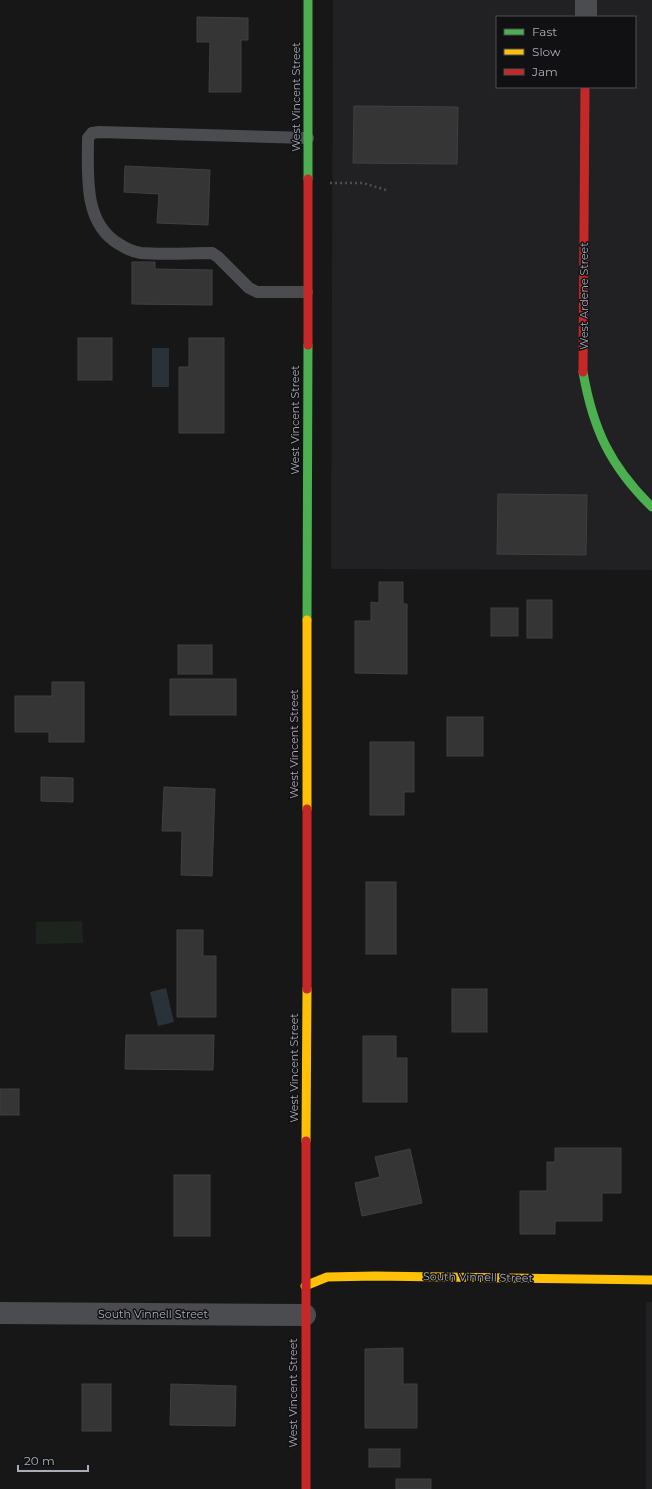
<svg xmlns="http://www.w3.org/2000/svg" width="652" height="1489" font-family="Montserrat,sans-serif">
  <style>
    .built { fill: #212123; fill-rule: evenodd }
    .green { fill: #1d241e }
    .water { fill: #2a3239 }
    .building { fill: #353536; stroke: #3f4043 }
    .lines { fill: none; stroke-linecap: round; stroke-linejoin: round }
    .path { stroke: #4d4e52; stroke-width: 2.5; stroke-dasharray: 2 3; stroke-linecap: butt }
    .lane { stroke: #4b4c50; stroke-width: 12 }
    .street { stroke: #4b4c50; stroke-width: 22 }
    .fast { stroke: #4caf50; stroke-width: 9 }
    .slow { stroke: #ffc107; stroke-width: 9 }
    .jam { stroke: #c62828; stroke-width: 9 }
    .labels { text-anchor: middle; stroke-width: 3; stroke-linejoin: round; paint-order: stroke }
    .street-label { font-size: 11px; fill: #a8adb8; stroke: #111113 }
  </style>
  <rect width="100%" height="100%" fill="#171717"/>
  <g class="built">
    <path d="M 333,0 L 652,0 L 652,570 L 331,569 ZM 497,17 L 635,17 L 635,87 L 497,87 Z"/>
    <rect x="646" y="1302" width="6" height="187"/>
  </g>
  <path class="green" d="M 82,921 L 83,943 L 36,944 L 36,922 Z"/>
  <g class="water">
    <rect x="152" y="348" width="17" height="39"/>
    <path d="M 166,988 L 174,1022 L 158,1026 L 150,992 Z"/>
  </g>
  <g class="building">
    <path d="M 197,17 L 248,18 L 248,40 L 241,40 L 241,92 L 209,92 L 210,42 L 197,42 Z"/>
    <path d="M 354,106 L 458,107 L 457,164 L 353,163 Z"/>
    <path d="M 125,166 L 210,170 L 208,225 L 157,223 L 159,194 L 124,192 Z"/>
    <path d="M 132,262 L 155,262 L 155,269 L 212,270 L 212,305 L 132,304 Z"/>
    <rect x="78" y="338" width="34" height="42"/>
    <path d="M 189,338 L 224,338 L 224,433 L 179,433 L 179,367 L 189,367 Z"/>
    <path d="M 498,494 L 587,495 L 586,555 L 497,554 Z"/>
    <path d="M 379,582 L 403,582 L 403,604 L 407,604 L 407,674 L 355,673 L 355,621 L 371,621 L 371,602 L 379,603 Z"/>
    <rect x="527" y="600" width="25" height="38"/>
    <rect x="491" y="608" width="27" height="28"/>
    <rect x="178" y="645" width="34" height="29"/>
    <rect x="170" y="679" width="66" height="36"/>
    <path d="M 52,682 L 84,682 L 84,742 L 49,742 L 49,732 L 15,732 L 15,696 L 52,696 Z"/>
    <rect x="447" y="717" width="36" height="39"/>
    <path d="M 370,742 L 414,742 L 414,792 L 404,792 L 404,815 L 370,815 Z"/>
    <path d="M 41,777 L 73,778 L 73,802 L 41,801 Z"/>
    <path d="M 164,787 L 215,789 L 212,876 L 181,875 L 182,831 L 162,831 Z"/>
    <rect x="366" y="882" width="30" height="72"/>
    <path d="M 177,930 L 203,930 L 203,956 L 216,956 L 216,1017 L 177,1017 Z"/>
    <rect x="452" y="989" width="35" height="43"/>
    <path d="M 126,1035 L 214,1035 L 213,1070 L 125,1069 Z"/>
    <path d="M 363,1036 L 396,1036 L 396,1058 L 407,1058 L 407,1102 L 363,1102 Z"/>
    <rect x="0" y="1089" width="19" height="26"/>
    <path d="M 555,1148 L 621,1148 L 621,1193 L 602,1193 L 602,1221 L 555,1221 L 555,1234 L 520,1234 L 520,1191 L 547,1191 L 547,1162 L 555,1162 Z"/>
    <path d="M 410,1149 L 422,1203 L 362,1216 L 355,1183 L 380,1177 L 375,1157 Z"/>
    <rect x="174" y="1175" width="36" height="61"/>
    <path d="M 403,1348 L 403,1384 L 417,1384 L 417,1428 L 365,1428 L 365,1349 Z"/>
    <rect x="82" y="1384" width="29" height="47"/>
    <path d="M 171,1384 L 236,1386 L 235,1426 L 170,1425 Z"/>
    <rect x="369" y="1449" width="31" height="18"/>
    <rect x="396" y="1479" width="35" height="10"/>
  </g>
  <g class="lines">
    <path class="path" d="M 330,183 L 363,183 L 386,190"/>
    <path class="lane" d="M 307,292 L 257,292 L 249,288 L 218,257 L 212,253 C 189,253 164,255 141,253 C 134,252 125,248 119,244 C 83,223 88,175 88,138 L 92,133 L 99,132 L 308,138"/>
    <g class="street">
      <path d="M 586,17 L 586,0"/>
      <path d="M 0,1313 L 305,1315"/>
    </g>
    <g class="fast">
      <path d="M 308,179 L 308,0"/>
      <path d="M 583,372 C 593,429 610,466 652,507"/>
      <path d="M 307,620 L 308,345"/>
    </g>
    <g class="slow">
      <path d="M 307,809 L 307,620"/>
      <path d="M 306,1141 L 307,989"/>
      <path d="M 305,1286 L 327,1277 L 375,1276 L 652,1280"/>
    </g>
    <g class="jam">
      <path d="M 308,345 L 308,179"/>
      <path d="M 583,372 L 585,87"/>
      <path d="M 307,989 L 307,809"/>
      <path d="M 306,1489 L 306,1141"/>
    </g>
  </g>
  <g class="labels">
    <g class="street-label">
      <text transform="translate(296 97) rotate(-90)" y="4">West Vincent Street</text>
      <text transform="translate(584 296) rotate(-90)" y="4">West Ardene Street</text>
      <text transform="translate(295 420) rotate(-90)" y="4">West Vincent Street</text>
      <text transform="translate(294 744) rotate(-90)" y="4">West Vincent Street</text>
      <text transform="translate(294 1068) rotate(-90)" y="4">West Vincent Street</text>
      <text transform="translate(478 1277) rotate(1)" y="4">South Vinnell Street</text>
      <text x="153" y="1318">South Vinnell Street</text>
      <text transform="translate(293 1393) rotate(-90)" y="4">West Vincent Street</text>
    </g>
  </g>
  <rect x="496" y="16" width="140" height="72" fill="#111113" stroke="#4d4f55"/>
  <rect x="504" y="29" width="20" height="6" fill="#4caf50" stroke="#4d4f55"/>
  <text x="532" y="36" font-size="12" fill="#a8adb8">Fast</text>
  <rect x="504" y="49" width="20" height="6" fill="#ffc107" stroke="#4d4f55"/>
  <text x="532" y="56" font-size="12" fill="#a8adb8">Slow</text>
  <rect x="504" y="69" width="20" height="6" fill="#c62828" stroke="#4d4f55"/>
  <text x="532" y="76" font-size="12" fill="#a8adb8">Jam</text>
  <path d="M18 1465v6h70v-6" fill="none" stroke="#a8adb8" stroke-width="2"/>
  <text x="24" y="1465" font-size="12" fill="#a8adb8" stroke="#111113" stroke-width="3" paint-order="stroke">20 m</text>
</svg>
